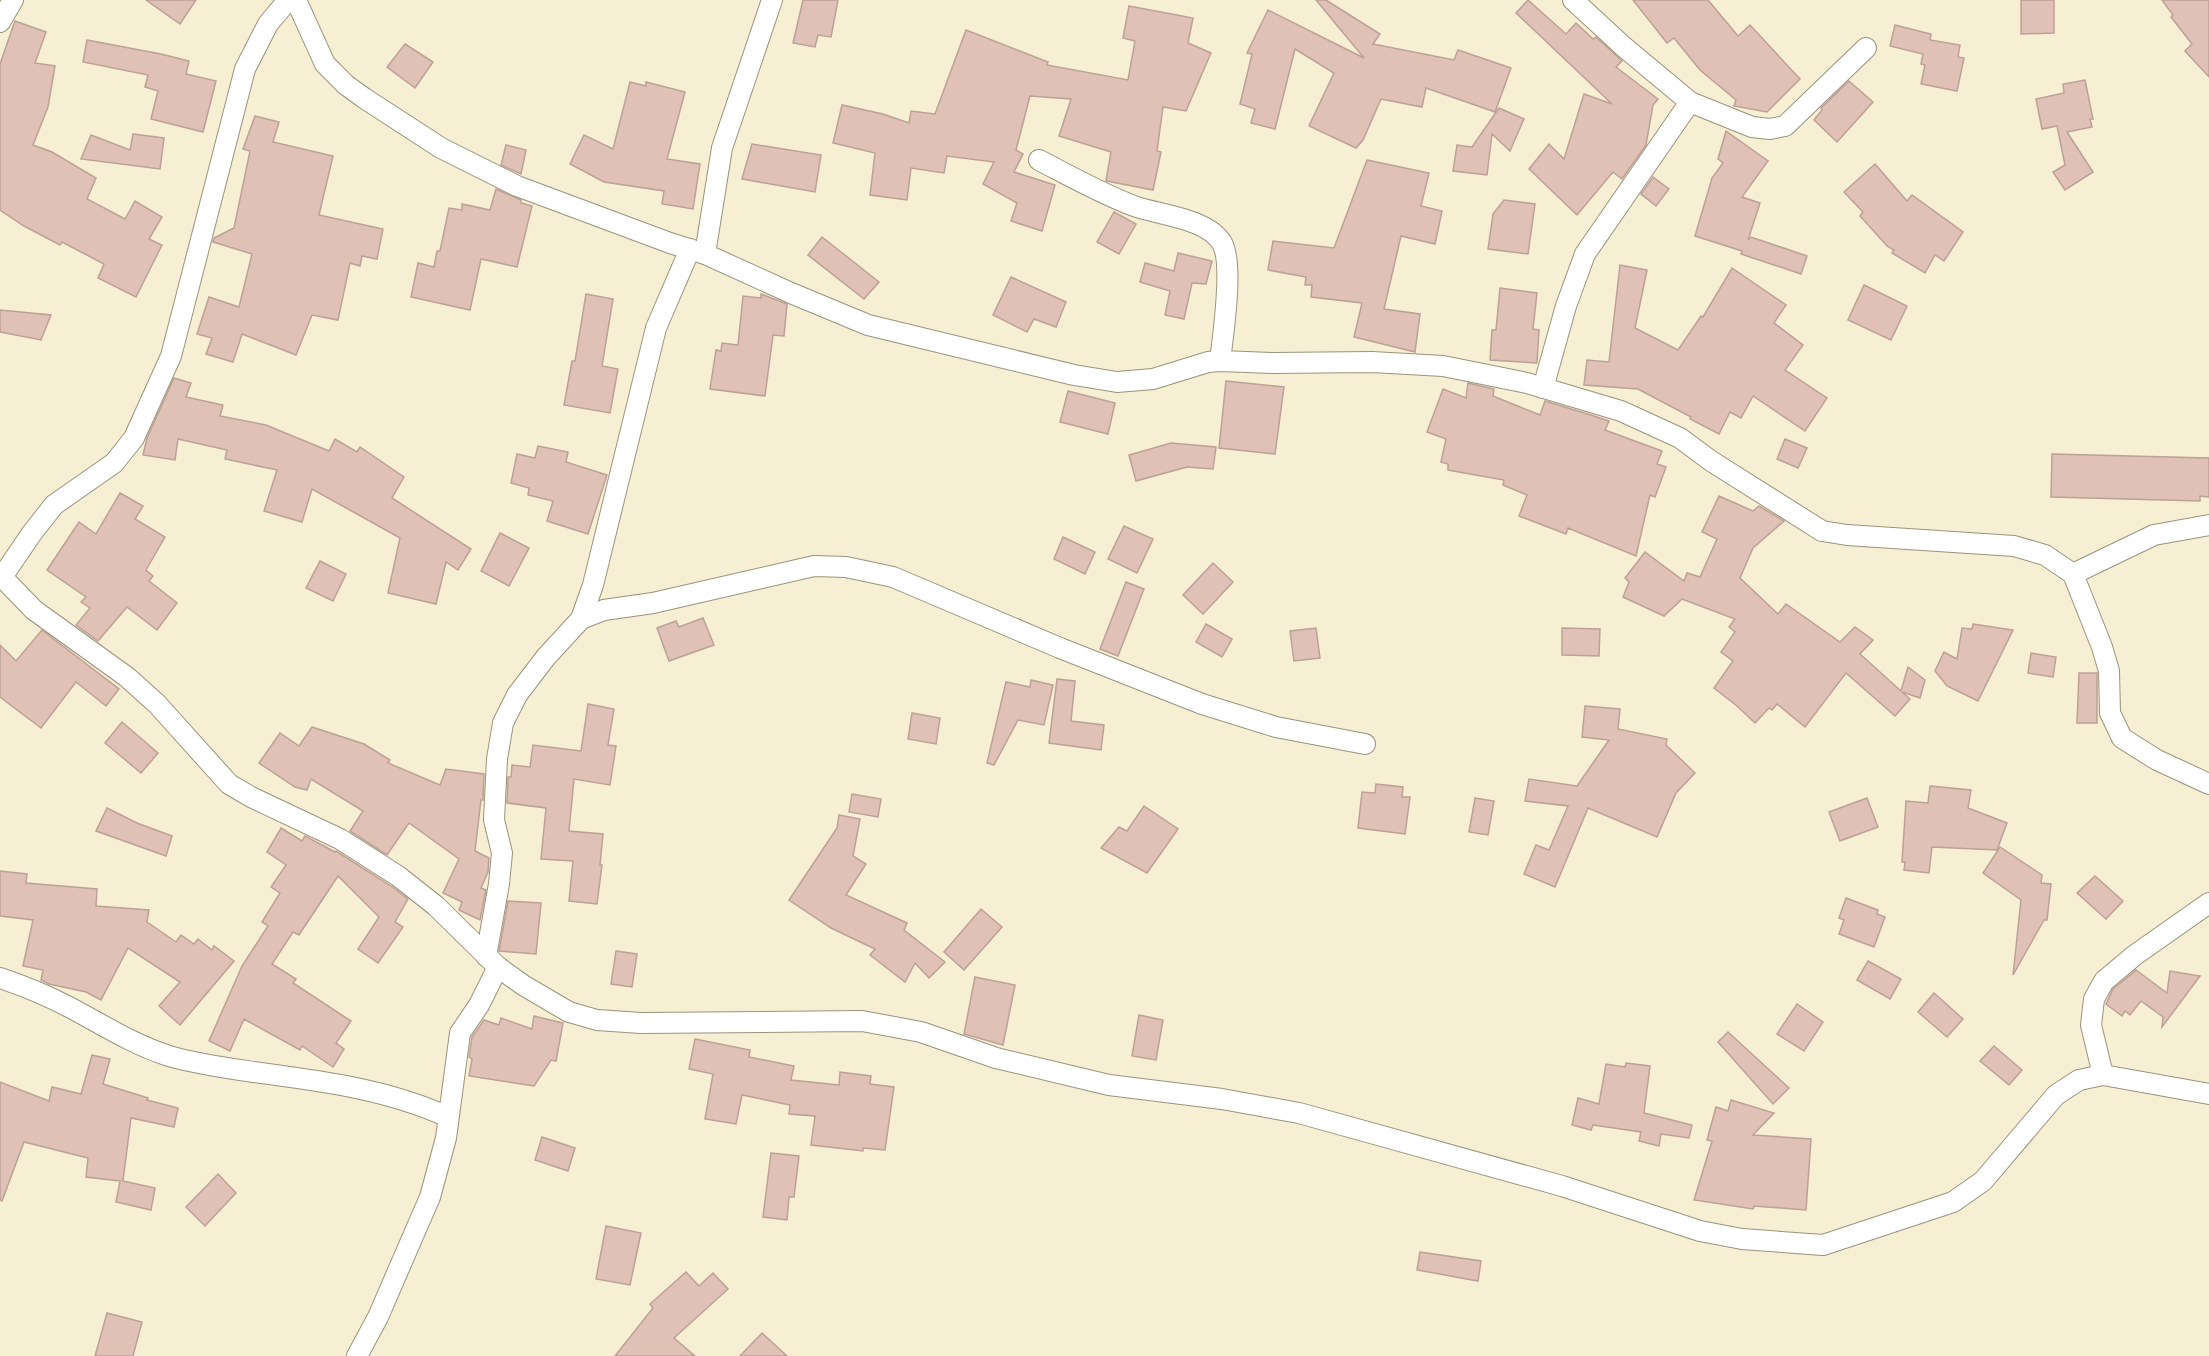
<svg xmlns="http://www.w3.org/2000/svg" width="2209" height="1356" font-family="'Roboto Serif',serif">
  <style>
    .building { fill: #dfc1b6; stroke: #bda096; stroke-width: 1.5 }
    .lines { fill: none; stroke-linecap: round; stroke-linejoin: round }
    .minor-casing { stroke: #9b937a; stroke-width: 22 }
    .minor { stroke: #fff; stroke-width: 20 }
  </style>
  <rect width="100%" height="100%" fill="#f7efd3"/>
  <g class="building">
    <path d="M 146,0 L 196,0 L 180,24 Z"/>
    <path d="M 803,0 L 838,0 L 831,37 L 818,35 L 815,47 L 793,43 Z"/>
    <path d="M 1316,0 L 1326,0 L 1380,34 L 1373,44 L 1454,60 L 1458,50 L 1511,68 L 1495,112 L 1426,88 L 1422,107 L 1381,99 L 1363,140 L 1356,148 L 1309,126 L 1334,73 L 1295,49 L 1275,129 L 1251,123 L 1255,109 L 1240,104 L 1252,54 L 1247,53 L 1268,10 L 1364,58 Z"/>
    <path d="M 1528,0 L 1566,34 L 1576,23 L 1593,39 L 1596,37 L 1622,61 L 1616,67 L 1658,99 L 1653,105 L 1646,145 L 1622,179 L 1613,172 L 1577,215 L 1529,169 L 1549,144 L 1564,159 L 1584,94 L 1612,104 L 1516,13 Z"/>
    <path d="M 1633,0 L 1708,0 L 1738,36 L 1750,25 L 1800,79 L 1767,112 L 1734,106 L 1736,100 L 1700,70 L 1674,38 L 1667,43 Z"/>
    <path d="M 2021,0 L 2054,0 L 2054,33 L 2021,34 Z"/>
    <path d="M 2162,0 L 2209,0 L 2209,77 L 2185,51 L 2192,44 L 2171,17 L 2173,15 Z"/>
    <path d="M 1129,6 L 1193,18 L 1188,43 L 1211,53 L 1186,111 L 1163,107 L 1157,151 L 1161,152 L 1153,190 L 1106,181 L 1111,152 L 1059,136 L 1071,99 L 1030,96 L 1016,150 L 1023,154 L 1014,172 L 1055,185 L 1042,231 L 1011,221 L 1017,203 L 983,184 L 994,162 L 947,156 L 944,173 L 911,168 L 907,200 L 870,195 L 875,153 L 833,143 L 842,105 L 883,114 L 909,123 L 911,111 L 935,114 L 966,30 L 1048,62 L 1047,65 L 1128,80 L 1135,41 L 1123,38 Z"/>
    <path d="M 15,21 L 46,32 L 35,63 L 55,66 L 48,107 L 33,145 L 52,152 L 96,178 L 87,199 L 125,219 L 135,201 L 162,217 L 149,239 L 162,245 L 136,297 L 98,278 L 104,264 L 62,242 L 60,245 L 24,226 L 0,210 L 0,64 Z"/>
    <path d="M 1895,25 L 1931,34 L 1930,40 L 1960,45 L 1958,57 L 1964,58 L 1957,91 L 1921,84 L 1925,65 L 1921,64 L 1923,54 L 1890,46 Z"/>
    <path d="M 87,40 L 161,54 L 189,61 L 186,74 L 216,81 L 203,132 L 151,119 L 158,91 L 145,87 L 148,75 L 83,62 Z"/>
    <path d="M 405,44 L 433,62 L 415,88 L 387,67 Z"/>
    <path d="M 2085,80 L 2093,119 L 2090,119 L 2092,127 L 2067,132 L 2093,172 L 2065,190 L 2053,172 L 2065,165 L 2057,126 L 2042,129 L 2036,99 L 2064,93 L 2063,84 Z"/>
    <path d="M 1849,81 L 1873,102 L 1837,142 L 1814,120 L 1822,110 L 1821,108 Z"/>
    <path d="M 630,82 L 646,86 L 646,82 L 685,92 L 667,159 L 700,164 L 693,209 L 662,204 L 664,191 L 604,182 L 570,164 L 584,135 L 613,149 Z"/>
    <path d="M 1499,108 L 1524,119 L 1510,151 L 1492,134 L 1487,175 L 1453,171 L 1457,145 L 1472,147 Z"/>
    <path d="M 255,116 L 279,122 L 273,142 L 333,156 L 319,215 L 383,229 L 377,259 L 362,256 L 360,266 L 350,263 L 338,320 L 312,315 L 296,355 L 242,334 L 233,362 L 206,354 L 212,338 L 197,334 L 209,297 L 239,307 L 252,254 L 213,242 L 214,238 L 234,228 L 250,151 L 243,149 Z"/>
    <path d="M 1726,131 L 1768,161 L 1742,197 L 1760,203 L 1748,240 L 1751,237 L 1807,256 L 1801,274 L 1741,254 L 1742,251 L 1695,236 L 1712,178 L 1723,163 L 1718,159 Z"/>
    <path d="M 133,134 L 164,138 L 160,169 L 81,159 L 91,135 L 130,150 Z"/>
    <path d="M 752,144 L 821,155 L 815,192 L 742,179 Z"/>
    <path d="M 506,145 L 526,150 L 521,174 L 501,165 Z"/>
    <path d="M 1367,160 L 1429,173 L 1421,206 L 1442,211 L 1435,244 L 1401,236 L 1384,309 L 1420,314 L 1415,352 L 1354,337 L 1362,303 L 1311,297 L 1312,285 L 1305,285 L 1306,277 L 1268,270 L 1273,241 L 1334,248 Z"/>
    <path d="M 1875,164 L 1907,201 L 1912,195 L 1963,232 L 1944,261 L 1935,255 L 1925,273 L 1892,253 L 1894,250 L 1887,246 L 1860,216 L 1863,212 L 1844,192 Z"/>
    <path d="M 1653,177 L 1669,189 L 1656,206 L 1641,194 Z"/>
    <path d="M 496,189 L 521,200 L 521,203 L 532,206 L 517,267 L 481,259 L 470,310 L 411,297 L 418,263 L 434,267 L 437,251 L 440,251 L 449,208 L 462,210 L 462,204 L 490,210 Z"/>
    <path d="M 1504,200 L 1535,204 L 1528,254 L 1488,249 L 1493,214 Z"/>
    <path d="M 1114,212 L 1136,224 L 1119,254 L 1097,242 Z"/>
    <path d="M 822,237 L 879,282 L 864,299 L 808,255 Z"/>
    <path d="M 1178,253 L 1212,261 L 1206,284 L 1192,283 L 1184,319 L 1165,315 L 1170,291 L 1140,282 L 1145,263 L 1174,271 Z"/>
    <path d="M 1620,265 L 1647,270 L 1635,328 L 1678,350 L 1701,316 L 1703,317 L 1732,268 L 1786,305 L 1774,323 L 1803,345 L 1785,370 L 1827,398 L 1805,431 L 1753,396 L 1741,418 L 1730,412 L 1719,434 L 1690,419 L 1691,417 L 1638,389 L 1584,385 L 1587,360 L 1609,362 Z"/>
    <path d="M 1011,277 L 1066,302 L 1056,327 L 1034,319 L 1027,332 L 993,315 Z"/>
    <path d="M 1864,285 L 1907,306 L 1891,340 L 1848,320 Z"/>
    <path d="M 1500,288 L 1537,293 L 1533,329 L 1539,330 L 1537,363 L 1490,360 L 1492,330 L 1496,330 Z"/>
    <path d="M 586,294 L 613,299 L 602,366 L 618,369 L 610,413 L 564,405 L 572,361 L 575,361 Z"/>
    <path d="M 761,294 L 787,304 L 784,336 L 773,335 L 765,396 L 710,389 L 716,350 L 721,351 L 722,343 L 738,345 L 743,296 L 761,298 Z"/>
    <path d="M 0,310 L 51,315 L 41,340 L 0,332 Z"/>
    <path d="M 174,378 L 191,383 L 186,397 L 223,405 L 220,416 L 266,425 L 329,451 L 335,439 L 357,452 L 360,447 L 404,477 L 392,498 L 471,549 L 458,570 L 446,562 L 436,604 L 388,593 L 400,538 L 312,489 L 302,522 L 264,511 L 277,470 L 225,459 L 227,450 L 178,439 L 175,460 L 143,455 L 147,438 Z"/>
    <path d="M 1226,381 L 1284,387 L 1275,454 L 1219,448 Z"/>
    <path d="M 1468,383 L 1494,389 L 1493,396 L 1540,415 L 1545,401 L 1591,415 L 1609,421 L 1605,430 L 1662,451 L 1657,464 L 1666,467 L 1655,497 L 1650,495 L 1636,556 L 1568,528 L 1566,534 L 1519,516 L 1527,495 L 1503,485 L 1504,480 L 1448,470 L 1448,464 L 1441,462 L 1446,439 L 1427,432 L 1443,389 L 1466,398 Z"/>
    <path d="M 1068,391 L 1115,403 L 1108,434 L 1060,422 Z"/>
    <path d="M 1785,439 L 1807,448 L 1798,468 L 1777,459 Z"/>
    <path d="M 1171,443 L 1216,447 L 1213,469 L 1187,467 L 1136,481 L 1129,455 Z"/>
    <path d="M 538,446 L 568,452 L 566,462 L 607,475 L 588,534 L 547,521 L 553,501 L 528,495 L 529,488 L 511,483 L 517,454 L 535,458 Z"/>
    <path d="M 2052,454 L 2209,458 L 2209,497 L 2200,496 L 2200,501 L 2051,497 Z"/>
    <path d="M 120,493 L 143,506 L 135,519 L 165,537 L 146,570 L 153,576 L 149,581 L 177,603 L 157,630 L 127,607 L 98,641 L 76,625 L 90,608 L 81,602 L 86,597 L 47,570 L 79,522 L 96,534 Z"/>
    <path d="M 1719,496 L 1753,511 L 1759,506 L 1784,521 L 1753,548 L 1740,578 L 1778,614 L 1786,604 L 1840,642 L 1855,627 L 1873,640 L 1860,654 L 1901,691 L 1908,667 L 1925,680 L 1920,698 L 1902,692 L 1910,699 L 1895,716 L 1846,673 L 1805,727 L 1777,704 L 1772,710 L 1769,708 L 1755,723 L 1737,706 L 1714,688 L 1733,661 L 1721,652 L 1735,632 L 1729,627 L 1735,619 L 1682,599 L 1664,616 L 1623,597 L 1629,582 L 1625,578 L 1645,552 L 1684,581 L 1687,573 L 1700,577 L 1717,539 L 1702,532 Z"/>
    <path d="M 1124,526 L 1153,539 L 1137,573 L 1108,559 Z"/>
    <path d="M 500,533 L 529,548 L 509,586 L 481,571 Z"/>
    <path d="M 1063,537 L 1095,552 L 1085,574 L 1054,559 Z"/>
    <path d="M 320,561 L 346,574 L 333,601 L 306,588 Z"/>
    <path d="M 1213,563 L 1233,582 L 1203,614 L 1183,595 Z"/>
    <path d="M 1126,582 L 1144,589 L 1118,656 L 1100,649 Z"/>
    <path d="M 703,618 L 714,645 L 669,661 L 657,628 L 676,621 L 679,627 Z"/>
    <path d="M 1206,624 L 1232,639 L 1222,657 L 1196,642 Z"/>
    <path d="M 1973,624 L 2013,630 L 1978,701 L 1947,686 L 1935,671 L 1944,652 L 1957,659 L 1962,628 L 1972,629 Z"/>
    <path d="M 1316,628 L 1320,658 L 1294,661 L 1290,631 Z"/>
    <path d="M 1562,628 L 1600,629 L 1599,656 L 1562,655 Z"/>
    <path d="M 42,630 L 119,689 L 106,706 L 76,682 L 41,728 L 0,697 L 0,645 L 16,661 Z"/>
    <path d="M 2031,653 L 2056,657 L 2053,677 L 2028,673 Z"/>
    <path d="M 2079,673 L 2097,673 L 2097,723 L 2077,723 Z"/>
    <path d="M 1057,679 L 1075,681 L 1071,721 L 1104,725 L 1101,750 L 1049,743 Z"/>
    <path d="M 1031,680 L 1053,685 L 1044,725 L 1018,720 L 994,765 L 987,763 L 1006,682 L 1030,687 Z"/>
    <path d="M 588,704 L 614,709 L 608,745 L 616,746 L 610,785 L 574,779 L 569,831 L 603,834 L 600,865 L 602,865 L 597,904 L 569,901 L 573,861 L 541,859 L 546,808 L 507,803 L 508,777 L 511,777 L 512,765 L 530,767 L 533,745 L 581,751 Z"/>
    <path d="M 1585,706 L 1620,709 L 1618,729 L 1667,739 L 1666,745 L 1695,773 L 1676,793 L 1657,837 L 1588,808 L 1555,887 L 1524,874 L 1536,845 L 1549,850 L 1568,806 L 1525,801 L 1529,779 L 1577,786 L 1609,740 L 1582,737 Z"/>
    <path d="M 912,713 L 940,718 L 936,744 L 908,739 Z"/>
    <path d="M 122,722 L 158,753 L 141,773 L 105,743 Z"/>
    <path d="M 312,727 L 364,744 L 390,760 L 388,763 L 440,785 L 446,769 L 484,774 L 483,800 L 481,800 L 475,851 L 489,858 L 488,872 L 481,888 L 486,890 L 480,920 L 459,910 L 462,902 L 443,893 L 459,859 L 409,823 L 387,855 L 350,831 L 363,811 L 311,779 L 307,790 L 295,787 L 259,763 L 280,733 L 299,746 Z"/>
    <path d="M 1376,784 L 1403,787 L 1402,797 L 1410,797 L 1405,834 L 1358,828 L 1362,792 L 1375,793 Z"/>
    <path d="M 1930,786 L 1971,790 L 1968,808 L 2007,823 L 1997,850 L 1932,847 L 1929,873 L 1904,870 L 1905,862 L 1902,862 L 1906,801 L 1928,803 Z"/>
    <path d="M 852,794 L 881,799 L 878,817 L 849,812 Z"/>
    <path d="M 1475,798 L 1494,801 L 1488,835 L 1469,832 Z"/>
    <path d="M 1867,798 L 1878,827 L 1840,841 L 1829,812 Z"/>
    <path d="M 1144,806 L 1178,829 L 1147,873 L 1101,848 L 1119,827 L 1127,831 Z"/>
    <path d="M 107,808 L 137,823 L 172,836 L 166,856 L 96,831 Z"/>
    <path d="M 839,815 L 860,819 L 853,856 L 866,864 L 846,895 L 907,923 L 904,930 L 945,962 L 929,978 L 915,963 L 905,982 L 870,955 L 875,949 L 831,928 L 789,900 L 837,828 Z"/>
    <path d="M 281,828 L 302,841 L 305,836 L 335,852 L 336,851 L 391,886 L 408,899 L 395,922 L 403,927 L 378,963 L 358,949 L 379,917 L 338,876 L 299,935 L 293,932 L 272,964 L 296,979 L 293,983 L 351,1021 L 336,1043 L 344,1049 L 333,1067 L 302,1046 L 300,1050 L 244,1019 L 230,1051 L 209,1041 L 242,966 L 268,926 L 262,922 L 280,893 L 271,887 L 286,865 L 267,852 Z"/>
    <path d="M 2000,847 L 2042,875 L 2041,883 L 2051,884 L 2047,920 L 2044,920 L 2013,975 L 2021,900 L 1983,873 Z"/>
    <path d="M 0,871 L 27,874 L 26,883 L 97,889 L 96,906 L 149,910 L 147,922 L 176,942 L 181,935 L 194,944 L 198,939 L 212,950 L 214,946 L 234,961 L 180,1025 L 159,1006 L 180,982 L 128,948 L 101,1000 L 86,992 L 49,984 L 41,980 L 43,970 L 23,966 L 33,920 L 0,916 Z"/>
    <path d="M 2095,876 L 2123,901 L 2106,919 L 2077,893 Z"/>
    <path d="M 1846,898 L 1878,910 L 1877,914 L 1885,917 L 1874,947 L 1839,934 L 1844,920 L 1839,918 Z"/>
    <path d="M 508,901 L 541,903 L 536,954 L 499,951 Z"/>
    <path d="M 981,909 L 1002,927 L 964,970 L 944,952 Z"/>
    <path d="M 616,951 L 637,954 L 632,987 L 611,984 Z"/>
    <path d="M 1868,961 L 1901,979 L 1890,999 L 1857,980 Z"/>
    <path d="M 2136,970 L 2167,993 L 2170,971 L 2200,976 L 2162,1027 L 2163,1017 L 2141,1001 L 2130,1015 L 2125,1011 L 2122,1016 L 2106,1004 L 2113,989 Z"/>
    <path d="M 975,977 L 1015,985 L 1003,1045 L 964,1034 Z"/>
    <path d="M 1934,993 L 1963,1019 L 1947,1037 L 1918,1012 Z"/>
    <path d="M 1797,1004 L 1823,1022 L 1804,1051 L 1777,1034 Z"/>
    <path d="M 1139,1015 L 1163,1020 L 1156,1060 L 1132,1056 Z"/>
    <path d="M 534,1016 L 563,1023 L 556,1061 L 551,1060 L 534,1086 L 469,1076 L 472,1059 L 469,1057 L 472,1037 L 484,1020 L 499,1025 L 501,1018 L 532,1029 Z"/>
    <path d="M 1728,1032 L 1789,1088 L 1773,1104 L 1718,1042 Z"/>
    <path d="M 695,1039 L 750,1050 L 749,1057 L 794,1066 L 791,1080 L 839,1085 L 840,1072 L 871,1076 L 870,1084 L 894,1087 L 885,1150 L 863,1148 L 863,1151 L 811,1145 L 815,1116 L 789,1114 L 790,1105 L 742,1095 L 736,1124 L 705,1119 L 713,1074 L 689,1069 Z"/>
    <path d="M 1994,1046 L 2022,1070 L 2009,1085 L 1980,1061 Z"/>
    <path d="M 92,1055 L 110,1059 L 103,1084 L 148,1098 L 147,1100 L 178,1108 L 174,1127 L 131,1118 L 123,1181 L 155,1188 L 151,1210 L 116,1202 L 120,1181 L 86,1177 L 88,1158 L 24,1142 L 2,1201 L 0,1200 L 0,1082 L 49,1101 L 52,1087 L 81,1094 Z"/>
    <path d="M 1626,1063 L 1650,1066 L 1644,1113 L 1692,1125 L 1689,1138 L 1661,1134 L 1659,1146 L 1639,1141 L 1641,1132 L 1593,1125 L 1591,1130 L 1572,1125 L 1578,1098 L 1599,1104 L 1606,1064 L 1625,1067 Z"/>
    <path d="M 1731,1100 L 1774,1113 L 1753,1135 L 1811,1139 L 1806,1210 L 1754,1206 L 1753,1209 L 1694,1200 L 1712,1141 L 1707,1140 L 1716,1107 L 1728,1111 Z"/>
    <path d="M 542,1137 L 575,1148 L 568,1171 L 535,1160 Z"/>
    <path d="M 771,1153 L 799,1156 L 794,1197 L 789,1197 L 787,1220 L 763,1217 Z"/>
    <path d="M 218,1174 L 236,1193 L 205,1226 L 186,1207 Z"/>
    <path d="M 606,1226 L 641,1233 L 630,1285 L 596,1279 Z"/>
    <path d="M 1420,1252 L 1481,1261 L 1478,1281 L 1417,1270 Z"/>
    <path d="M 686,1272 L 699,1286 L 713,1273 L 728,1289 L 674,1338 L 695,1356 L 615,1356 L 653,1308 L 650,1304 Z"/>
    <path d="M 107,1313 L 142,1322 L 133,1356 L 95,1356 Z"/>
    <path d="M 762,1333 L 787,1356 L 740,1356 Z"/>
  </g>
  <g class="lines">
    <defs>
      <g id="minor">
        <path d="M 296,0 L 325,64 L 346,85 L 364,98 L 441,148 L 517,186 L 670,243 L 705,254 L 791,293 L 868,325 L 1074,375 L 1117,382 L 1153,379 L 1208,362 L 1220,361 L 1273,363 L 1372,362 L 1443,366 L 1527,383 L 1621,411 L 1680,438 L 1711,461 L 1822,531 L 1847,535 L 2014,546 L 2045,555 L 2073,574 L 2102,647 L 2109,671 L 2110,713 L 2122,738 L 2157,760 L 2209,784"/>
        <path d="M 1573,0 L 1624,47 L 1690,102 L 1752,127 L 1770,129 L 1785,126 L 1866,48"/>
        <path d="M 0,22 L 13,0"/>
        <path d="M 1039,160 C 1070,176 1102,194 1134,206 C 1159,215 1207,218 1222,243 C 1234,264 1223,335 1220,361"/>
        <path d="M 705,254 L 722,148 L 772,0"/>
        <path d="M 1543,388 L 1566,306 L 1585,254 L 1690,102"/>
        <path d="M 2073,574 L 2154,535 L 2209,525"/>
        <path d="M 0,575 L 34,610 L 127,677 L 157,704 L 229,784 L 251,797 L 340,839 L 398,876 L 436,906 L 498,967 L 523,985 L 569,1012 L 597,1020 L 641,1023 L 862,1021 L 921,1032 L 996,1058 L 1109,1085 L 1222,1099 L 1299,1113 L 1562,1186 L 1700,1231 L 1742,1239 L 1823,1245 L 1953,1202 L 1983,1181 L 2056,1095 L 2079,1080 L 2103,1075 L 2209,1094"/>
        <path d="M 2,577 L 32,533 L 54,505 L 114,463 L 134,438 L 171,356 L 245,69 L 268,24 L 288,0"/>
        <path d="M 581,619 L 604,610 L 653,603 L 814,566 L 846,567 L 893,577 L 1060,648 L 1202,704 L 1276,727 L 1365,744"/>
        <path d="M 486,956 L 499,884 L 502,853 L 494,820 L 497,759 L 503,723 L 517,695 L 546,657 L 581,619 L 593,585 L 656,328 L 690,249"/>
        <path d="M 0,978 C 24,986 48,996 71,1008 C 103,1025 134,1045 169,1056 C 196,1064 226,1068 254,1072 C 321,1081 387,1089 448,1117"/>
        <path d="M 2103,1075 L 2091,1025 L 2094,999 L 2104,981 L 2135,955 L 2209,903"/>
        <path d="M 357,1356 L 378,1317 L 430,1197 L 446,1138 L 460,1033 L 479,1005 L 498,967"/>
      </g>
    </defs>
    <use href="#minor" class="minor-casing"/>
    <use href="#minor" class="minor"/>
  </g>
</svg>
